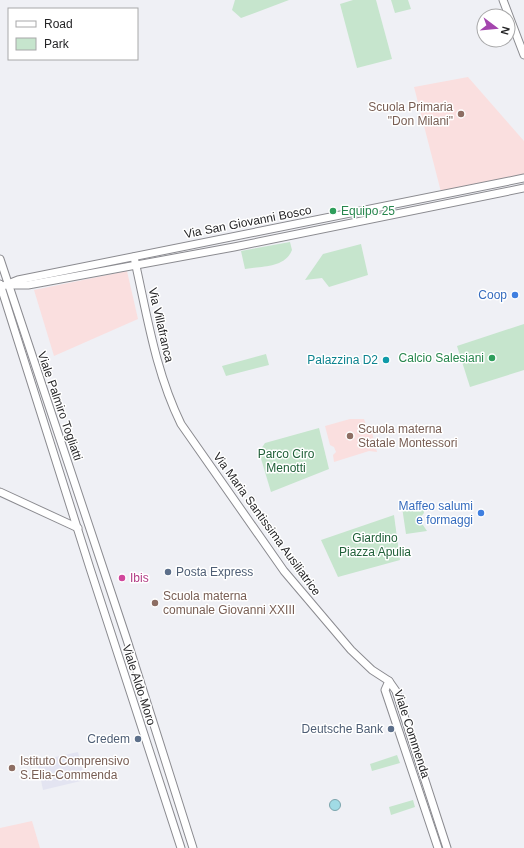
<svg xmlns="http://www.w3.org/2000/svg" width="524" height="848" font-family="Helvetica,sans-serif">
  <style>
    .built { fill: #e3e4f1 }
    .education { fill: #fadfdf }
    .green { fill: #c6e5cd }
    .water { fill: #a1dbe5; stroke: #7ca4ac }
    .lines { fill: none; stroke-linecap: round; stroke-linejoin: round }
    .secondary-casing { stroke: #8b8b90; stroke-width: 9 }
    .secondary { stroke: #fff; stroke-width: 7 }
    .education-dot { fill: #8d6e63; stroke: #fff; stroke-width: 1.5 }
    .leisure-dot { fill: #2e9e5b; stroke: #fff; stroke-width: 1.5 }
    .shop-dot { fill: #3f7fe0; stroke: #fff; stroke-width: 1.5 }
    .culture-dot { fill: #0f9aa8; stroke: #fff; stroke-width: 1.5 }
    .service-dot { fill: #5c6f8a; stroke: #fff; stroke-width: 1.5 }
    .hotel-dot { fill: #d1479c; stroke: #fff; stroke-width: 1.5 }
    .labels { text-anchor: middle; stroke-width: 3; stroke-linejoin: round; paint-order: stroke }
    .education-label { font-size: 12px; fill: #785e54; stroke: #fff; text-anchor: start }
    .leisure-label { font-size: 12px; fill: #27864d; stroke: #fff; text-anchor: start }
    .street-label { font-size: 12px; fill: #252527; stroke: #fff }
    .shop-label { font-size: 12px; fill: #366cbe; stroke: #fff; text-anchor: end }
    .culture-label { font-size: 12px; fill: #0d838f; stroke: #fff; text-anchor: end }
    .park-label { font-size: 12px; fill: #216039; stroke: #fff }
    .service-label { font-size: 12px; fill: #4e5e75; stroke: #fff; text-anchor: end }
    .hotel-label { font-size: 12px; fill: #b23c85; stroke: #fff; text-anchor: start }
  </style>
  <rect width="100%" height="100%" fill="#eff0f5"/>
  <path class="built" d="M 78,752 L 85,780 L 43,790 L 37,761 Z"/>
  <g class="education">
    <path d="M 468,77 L 524,141 L 524,174 L 441,192 L 414,87 Z"/>
    <path d="M 127,271 L 138,319 L 54,356 L 34,290 Z"/>
    <path d="M 350,419 L 364,419 L 366,425 L 370,425 L 377,452 L 369,451 L 334,462 L 333,455 L 336,452 L 334,447 L 330,445 L 325,426 Z"/>
    <path d="M 32,821 L 40,848 L 0,848 L 0,828 Z"/>
  </g>
  <g class="green">
    <path d="M 235,0 L 289,0 L 241,18 L 232,10 Z"/>
    <path d="M 353,0 L 376,0 L 392,59 L 357,68 L 340,4 Z"/>
    <path d="M 391,0 L 408,0 L 411,9 L 395,13 Z"/>
    <path d="M 290,242 L 292,250 C 285,268 262,266 245,269 L 241,251 Z"/>
    <path d="M 361,244 L 368,275 L 329,287 L 322,278 L 305,280 L 323,254 Z"/>
    <path d="M 524,324 L 524,370 L 470,387 L 457,346 Z"/>
    <path d="M 266,354 L 269,365 L 226,376 L 222,366 Z"/>
    <path d="M 319,428 L 329,469 L 271,492 L 259,452 L 265,443 Z"/>
    <path d="M 423,506 L 424,513 L 419,519 L 427,531 L 406,534 L 402,507 Z"/>
    <path d="M 394,515 L 400,560 L 338,577 L 321,540 Z"/>
    <path d="M 397,755 L 400,763 L 372,771 L 370,764 Z"/>
    <path d="M 413,800 L 415,807 L 391,815 L 389,807 Z"/>
  </g>
  <circle class="water" cx="335" cy="805" r="5.5"/>
  <g class="lines">
    <defs>
      <g id="secondary">
        <path d="M 503,0 L 524,55"/>
        <path d="M 134,257 C 147,314 155,371 181,424 L 284,571 L 351,650 L 372,670 L 389,681 L 396,691 L 447,848"/>
        <path d="M 0,259 L 127,640 L 193,848"/>
        <path d="M 0,284 C 59,473 119,660 181,848"/>
        <path d="M 10,285 L 28,285 L 234,247 L 524,188"/>
        <path d="M 3,286 L 18,280 L 524,178"/>
        <path d="M 0,492 L 78,528"/>
        <path d="M 389,681 L 385,690 L 438,848"/>
      </g>
    </defs>
    <use href="#secondary" class="secondary-casing"/>
    <use href="#secondary" class="secondary"/>
  </g>
  <g class="education-dot">
    <circle cx="461" cy="114" r="4"/>
    <circle cx="350" cy="436" r="4"/>
    <circle cx="155" cy="603" r="4"/>
    <circle cx="12" cy="768" r="4"/>
  </g>
  <g class="leisure-dot">
    <circle cx="333" cy="211" r="4"/>
    <circle cx="492" cy="358" r="4"/>
  </g>
  <g class="shop-dot">
    <circle cx="515" cy="295" r="4"/>
    <circle cx="481" cy="513" r="4"/>
  </g>
  <circle class="culture-dot" cx="386" cy="360" r="4"/>
  <g class="service-dot">
    <circle cx="168" cy="572" r="4"/>
    <circle cx="391" cy="729" r="4"/>
    <circle cx="138" cy="739" r="4"/>
  </g>
  <circle class="hotel-dot" cx="122" cy="578" r="4"/>
  <g class="labels">
    <g class="education-label">
      <text x="453" y="111" text-anchor="end">Scuola Primaria<tspan x="453" dy="14">"Don Milani"</tspan></text>
      <text x="358" y="433">Scuola materna<tspan x="358" dy="14">Statale Montessori</tspan></text>
      <text x="163" y="600">Scuola materna<tspan x="163" dy="14">comunale Giovanni XXIII</tspan></text>
      <text x="20" y="765">Istituto Comprensivo<tspan x="20" dy="14">S.Elia-Commenda</tspan></text>
    </g>
    <g class="leisure-label">
      <text x="341" y="215">Equipo 25</text>
      <text x="484" y="362" text-anchor="end">Calcio Salesiani</text>
    </g>
    <g class="street-label">
      <text transform="translate(248 222) rotate(-11)" y="4">Via San Giovanni Bosco</text>
      <text transform="translate(161 325) rotate(77)" y="4">Via Villafranca</text>
      <text transform="translate(60 406) rotate(71)" y="4">Viale Palmiro Togliatti</text>
      <text transform="translate(267 524) rotate(54)" y="4">Via Maria Santissima Ausiliatrice</text>
      <text transform="translate(139 685) rotate(72)" y="4">Viale Aldo Moro</text>
      <text transform="translate(412 734) rotate(72)" y="4">Viale Commenda</text>
    </g>
    <g class="shop-label">
      <text x="507" y="299">Coop</text>
      <text x="473" y="510">Maffeo salumi<tspan x="473" dy="14">e formaggi</tspan></text>
    </g>
    <g class="culture-label">
      <text x="378" y="364">Palazzina D2</text>
    </g>
    <g class="park-label">
      <text x="286" y="458">Parco Ciro<tspan x="286" dy="14">Menotti</tspan></text>
      <text x="375" y="542">Giardino<tspan x="375" dy="14">Piazza Apulia</tspan></text>
    </g>
    <g class="service-label">
      <text x="176" y="576" text-anchor="start">Posta Express</text>
      <text x="383" y="733">Deutsche Bank</text>
      <text x="130" y="743">Credem</text>
    </g>
    <g class="hotel-label">
      <text x="130" y="582">Ibis</text>
    </g>
  </g>
  <rect x="8" y="8" width="130" height="52" fill="#ffffff" stroke="#a8a8a9"/>
  <rect x="16" y="21" width="20" height="6" fill="#ffffff" stroke="#a8a8a9"/>
  <text x="44" y="28" font-size="12" fill="#252527">Road</text>
  <rect x="16" y="38" width="20" height="12" fill="#c6e5cd" stroke="#a8a8a9"/>
  <text x="44" y="48" font-size="12" fill="#252527">Park</text>
  <g transform="translate(496 28) rotate(106)"><circle r="19" fill="#ffffff" stroke="#a8a8a9"/>
  <path d="M0-3L7 15L0 10L-7 15Z" fill="#a445ae"/>
  <text y="-6" font-size="11" font-weight="bold" text-anchor="middle" fill="#252527">N</text>
  </g>
</svg>
